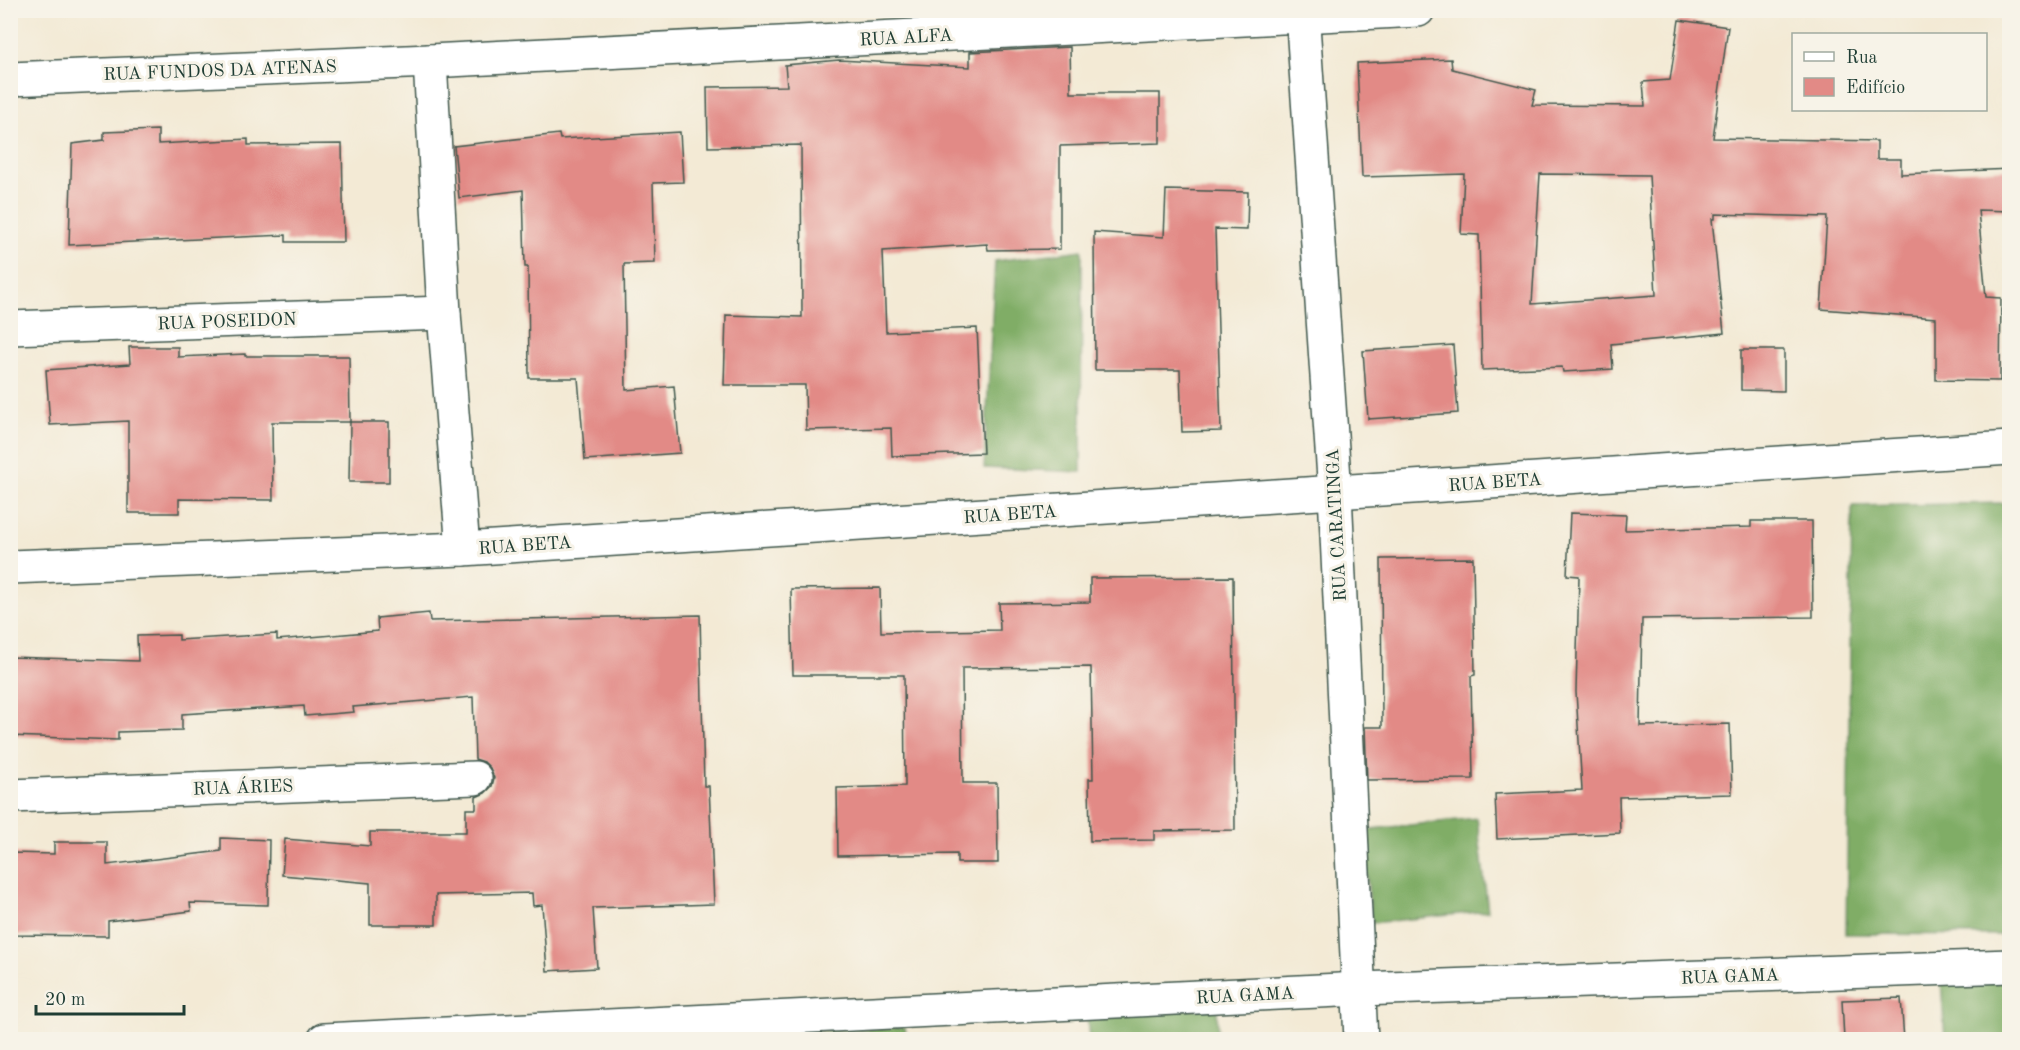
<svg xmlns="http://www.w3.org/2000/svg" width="2020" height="1050" font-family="'Old Standard TT',serif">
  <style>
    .forest { fill: #80ad66; stroke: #50754d; stroke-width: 1.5 }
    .building { fill: #e28a86; fill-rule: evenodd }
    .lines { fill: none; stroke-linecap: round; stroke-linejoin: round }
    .minor-casing { stroke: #3f574c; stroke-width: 36 }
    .minor { stroke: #fff; stroke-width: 33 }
    .labels { text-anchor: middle; stroke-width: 6; stroke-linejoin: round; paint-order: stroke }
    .street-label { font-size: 18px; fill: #1f3d34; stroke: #f7f3e8 }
  </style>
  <rect width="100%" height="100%" fill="#f7f3e8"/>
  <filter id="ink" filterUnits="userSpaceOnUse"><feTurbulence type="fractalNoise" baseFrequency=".0167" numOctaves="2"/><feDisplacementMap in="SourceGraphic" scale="12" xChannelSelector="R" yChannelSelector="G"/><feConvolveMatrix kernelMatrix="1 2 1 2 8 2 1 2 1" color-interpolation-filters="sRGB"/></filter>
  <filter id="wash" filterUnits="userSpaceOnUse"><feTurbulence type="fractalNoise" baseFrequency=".008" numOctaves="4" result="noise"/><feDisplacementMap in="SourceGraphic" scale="24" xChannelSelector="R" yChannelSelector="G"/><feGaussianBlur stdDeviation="1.35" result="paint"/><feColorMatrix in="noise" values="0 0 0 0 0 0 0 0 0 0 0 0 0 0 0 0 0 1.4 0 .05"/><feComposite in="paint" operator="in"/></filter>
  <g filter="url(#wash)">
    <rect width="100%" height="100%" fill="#f3ead5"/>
    <g class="forest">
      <path d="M 1082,250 L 1081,472 L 984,468 L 995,261 Z"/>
      <path d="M 2005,503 L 2010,617 L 2009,935 L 1846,934 L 1852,506 Z"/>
      <path d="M 1477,818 L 1488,911 L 1372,923 L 1362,830 Z"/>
      <path d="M 2009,976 L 2009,1039 L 1945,1039 L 1941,980 Z"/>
      <path d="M 1217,1008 L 1218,1039 L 1089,1039 L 1087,1015 Z"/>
      <path d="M 905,1027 L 907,1039 L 817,1039 L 816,1033 Z"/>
    </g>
    <g id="blocks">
      <g class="building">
        <path d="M 1679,20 L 1728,27 L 1713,138 L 1877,141 L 1877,159 L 1901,159 L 1901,174 L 2010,169 L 2010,211 L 1978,210 L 1986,297 L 2001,298 L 2000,381 L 1936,380 L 1936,318 L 1821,309 L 1827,217 L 1715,214 L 1715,219 L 1712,219 L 1724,333 L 1611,344 L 1613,369 L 1563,372 L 1562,367 L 1482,370 L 1479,235 L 1461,234 L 1464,174 L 1362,177 L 1357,63 L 1451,59 L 1452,69 L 1536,90 L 1532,105 L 1645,106 L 1643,82 L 1670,80 ZM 1540,174 L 1649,175 L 1656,295 L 1532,304 Z"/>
        <path d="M 1070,47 L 1071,93 L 1160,93 L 1160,143 L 1060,146 L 1060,249 L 988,250 L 987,244 L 883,251 L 886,332 L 977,328 L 983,453 L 892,456 L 891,428 L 806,430 L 805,385 L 724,385 L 726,315 L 802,317 L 801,145 L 708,147 L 707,87 L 787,86 L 785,65 L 839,60 L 970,67 L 970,52 Z"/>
        <path d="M 158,130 L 158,144 L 248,139 L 248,145 L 342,144 L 344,242 L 286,242 L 286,235 L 69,245 L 72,144 L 104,140 L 104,132 Z"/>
        <path d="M 680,132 L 683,182 L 653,183 L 655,263 L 624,264 L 626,390 L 674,386 L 680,453 L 585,460 L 578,378 L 529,378 L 528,267 L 525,267 L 523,190 L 459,198 L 454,146 L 559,134 L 560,139 Z"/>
        <path d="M 1166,190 L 1248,192 L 1247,230 L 1215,229 L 1221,431 L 1182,432 L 1180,370 L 1095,370 L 1094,232 L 1164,237 Z"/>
        <path d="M 1453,345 L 1458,413 L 1368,419 L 1363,351 Z"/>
        <path d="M 129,347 L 178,347 L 178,357 L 245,354 L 245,356 L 349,356 L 350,422 L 272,422 L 273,500 L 179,499 L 179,513 L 128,513 L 128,421 L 50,425 L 46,370 L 130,364 Z"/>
        <path d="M 1741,350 L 1784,350 L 1784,391 L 1741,390 Z"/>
        <path d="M 350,422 L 389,422 L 389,482 L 349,482 Z"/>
        <path d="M 1570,513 L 1626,515 L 1625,530 L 1751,527 L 1751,521 L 1812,521 L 1813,617 L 1642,619 L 1640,726 L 1730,724 L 1732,794 L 1619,797 L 1620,833 L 1497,839 L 1495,794 L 1582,790 L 1576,692 L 1579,576 L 1567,575 Z"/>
        <path d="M 1473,558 L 1475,675 L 1471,676 L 1473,779 L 1367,780 L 1365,727 L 1382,727 L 1381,559 Z"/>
        <path d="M 1233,577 L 1235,830 L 1154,831 L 1154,840 L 1090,841 L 1089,779 L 1093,779 L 1091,667 L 962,668 L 963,783 L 997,783 L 998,863 L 957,863 L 957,854 L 838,856 L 837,788 L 905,786 L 904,675 L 793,675 L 791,589 L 880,588 L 881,632 L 1000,630 L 999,603 L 1090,602 L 1090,578 Z"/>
        <path d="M 429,613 L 430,621 L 700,615 L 704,786 L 709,786 L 714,904 L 593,908 L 597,968 L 547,971 L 542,905 L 533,906 L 532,893 L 436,895 L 436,925 L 370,925 L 370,883 L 282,875 L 285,839 L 370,846 L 370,832 L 466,832 L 466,809 L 476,809 L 476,797 L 485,793 L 492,786 L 494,778 L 490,768 L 484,762 L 475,759 L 473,697 L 353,707 L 354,712 L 305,716 L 304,706 L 182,714 L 182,730 L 118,732 L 118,740 L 10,736 L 10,657 L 138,661 L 137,636 L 179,635 L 179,640 L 277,634 L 277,640 L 378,631 L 377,618 Z"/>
        <path d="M 221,838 L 269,840 L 268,905 L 190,903 L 191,911 L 108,921 L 108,936 L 10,935 L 10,853 L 54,854 L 54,842 L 107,842 L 107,865 L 221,851 Z"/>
        <path d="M 1901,998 L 1904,1040 L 1844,1040 L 1842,1000 Z"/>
      </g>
    </g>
  </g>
  <g filter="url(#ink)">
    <use href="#blocks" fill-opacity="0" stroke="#3f574c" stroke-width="1.5"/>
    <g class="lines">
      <defs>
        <g id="minor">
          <path d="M 1302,10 L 1335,493 L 1361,1040"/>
          <path d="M 430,61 L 444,313 L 463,549"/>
          <path d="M 10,79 L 430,61 L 1418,10"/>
          <path d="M 10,328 L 444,313"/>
          <path d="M 10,567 L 463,549 L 2010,448"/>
          <path d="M 10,796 L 475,778"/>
          <path d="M 324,1040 L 1360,989 L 2010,966"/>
        </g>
      </defs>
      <use href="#minor" class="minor-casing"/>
      <use href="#minor" class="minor"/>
    </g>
  </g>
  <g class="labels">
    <g class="street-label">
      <text transform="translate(906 37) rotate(-3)" y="6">RUA ALFA</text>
      <text transform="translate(220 70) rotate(-2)" y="6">RUA FUNDOS DA ATENAS</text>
      <text transform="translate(227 321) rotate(-2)" y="6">RUA POSEIDON</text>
      <text transform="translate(1495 482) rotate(-4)" y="6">RUA BETA</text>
      <text transform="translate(1010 514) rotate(-4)" y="6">RUA BETA</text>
      <text transform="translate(1336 525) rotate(-93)" y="6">RUA CARATINGA</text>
      <text transform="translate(525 545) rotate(-4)" y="6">RUA BETA</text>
      <text transform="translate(243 787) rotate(-2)" y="6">RUA ÁRIES</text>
      <text transform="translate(1730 976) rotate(-2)" y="6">RUA GAMA</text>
      <text transform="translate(1245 995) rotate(-3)" y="6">RUA GAMA</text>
    </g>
  </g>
  <rect width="2020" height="1050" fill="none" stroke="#f7f3e8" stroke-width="36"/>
  <rect x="1792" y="33" width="195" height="78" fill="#f7f3e8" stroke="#a1aaa0" stroke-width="1.5"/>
  <rect x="1804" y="52" width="30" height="9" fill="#ffffff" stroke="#a1aaa0" stroke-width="1.5"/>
  <text x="1846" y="63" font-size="18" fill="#1f3d34">Rua</text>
  <rect x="1804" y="78" width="30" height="18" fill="#e28a86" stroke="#a1aaa0" stroke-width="1.5"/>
  <text x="1846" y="93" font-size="18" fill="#1f3d34">Edifício</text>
  <path d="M36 1005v9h148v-9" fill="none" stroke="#1f3d34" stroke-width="3"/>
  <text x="45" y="1005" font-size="18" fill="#1f3d34" stroke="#f7f3e8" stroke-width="4.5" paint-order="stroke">20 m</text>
</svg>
